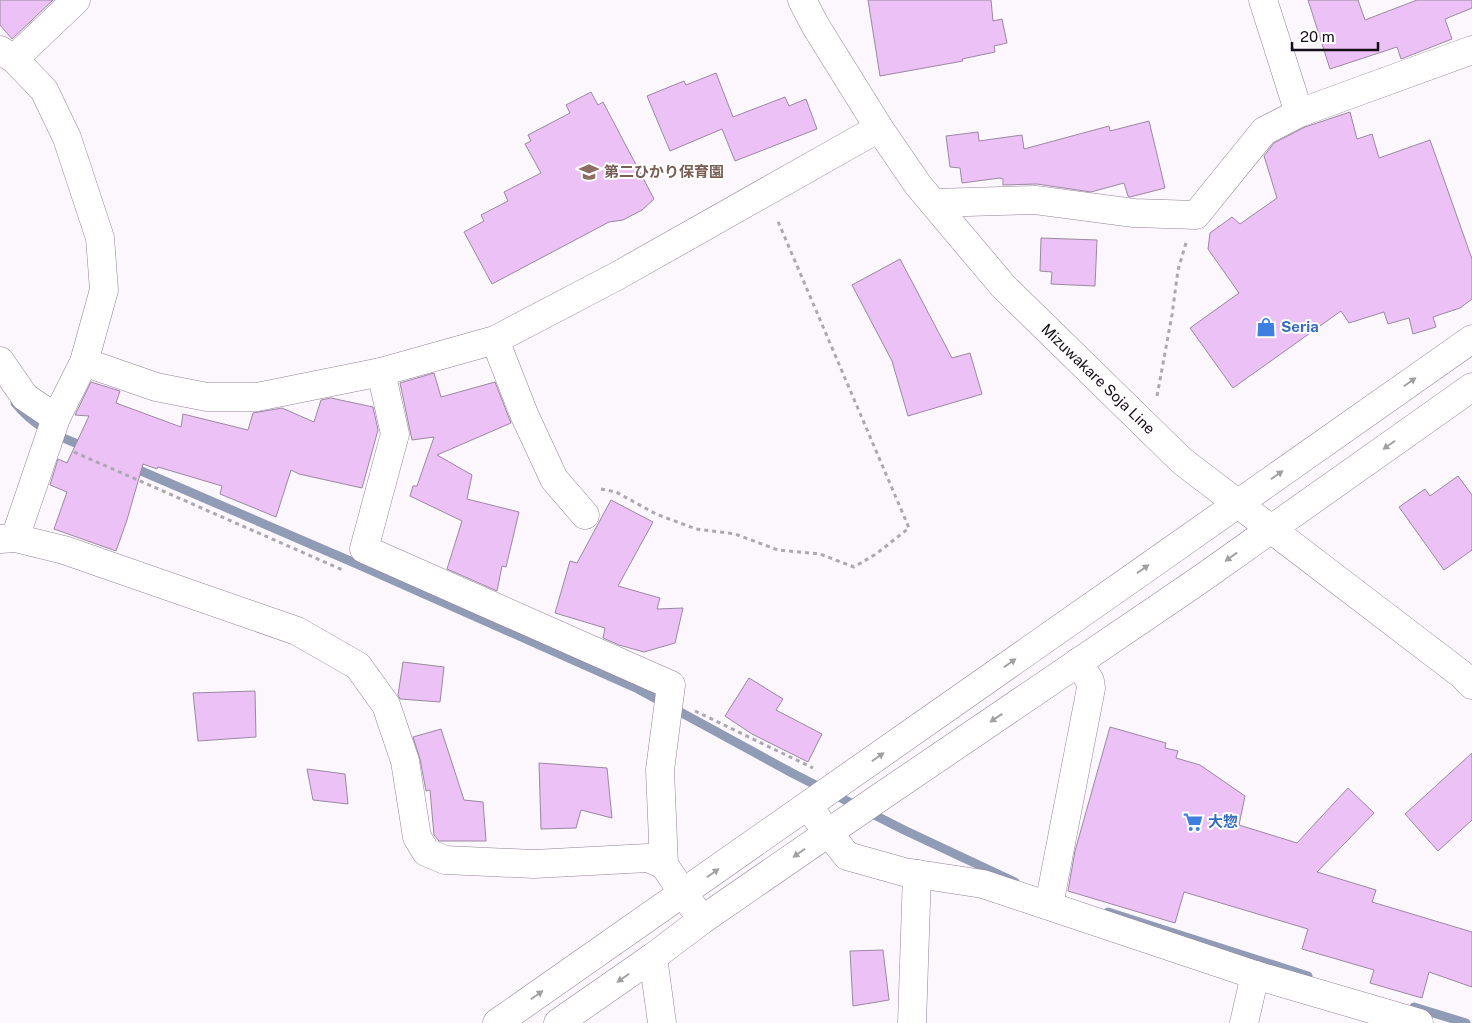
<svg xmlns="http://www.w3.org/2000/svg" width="1472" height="1023" font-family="'Public Sans','Noto Sans JP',sans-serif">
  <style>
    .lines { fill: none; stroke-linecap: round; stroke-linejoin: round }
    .stream { stroke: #909cb6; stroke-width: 9 }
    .building { fill: #ebc1f6; stroke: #9c88a2 }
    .minor-casing { stroke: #95819b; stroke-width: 29 }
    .tertiary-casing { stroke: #95819b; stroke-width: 29 }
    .secondary-casing { stroke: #95819b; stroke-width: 29 }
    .path { stroke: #ada8af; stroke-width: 3; stroke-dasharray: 4 4; stroke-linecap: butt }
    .minor { stroke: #fff; stroke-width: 28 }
    .tertiary { stroke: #fff; stroke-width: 28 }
    .secondary { stroke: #fff; stroke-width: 28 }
    .oneway { fill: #a29fa3 }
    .labels { text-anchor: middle; stroke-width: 4; stroke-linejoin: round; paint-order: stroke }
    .education-label { font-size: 15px; font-weight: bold; fill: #785e54; stroke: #fff; text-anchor: start }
    .shop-label { font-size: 15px; font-weight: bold; fill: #366cbe; stroke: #fff; text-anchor: start }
    .street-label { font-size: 15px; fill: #160e18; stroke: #fff }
  </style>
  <rect width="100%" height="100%" fill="#fbf7fc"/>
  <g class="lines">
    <g class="stream">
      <path d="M 15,403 C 37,430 57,435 87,448"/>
      <path d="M 132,467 L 357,564 L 638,689 L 792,773 L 904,830 L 1015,882"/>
      <path d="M 1108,912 L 1308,976"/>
      <path d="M 1414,1007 L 1466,1023"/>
    </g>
  </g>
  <g class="building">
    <path d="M 0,0 L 53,0 L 12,39 L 0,25 Z"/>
    <path d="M 868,0 L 991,0 L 993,21 L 1002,19 L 1007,43 L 994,46 L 995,52 L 962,59 L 963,61 L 880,76 Z"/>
    <path d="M 1308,0 L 1358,0 L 1365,20 L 1417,0 L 1472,0 L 1472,8 L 1445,19 L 1452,39 L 1401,59 L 1397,47 L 1330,69 Z"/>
    <path d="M 716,73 L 733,117 L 785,97 L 789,106 L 806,99 L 817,129 L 735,161 L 722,129 L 670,151 L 647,96 L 684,81 L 686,85 Z"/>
    <path d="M 591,92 L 598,105 L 603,102 L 654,199 L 642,210 L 623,220 L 609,222 L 492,284 L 464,232 L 484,221 L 481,215 L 508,201 L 504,192 L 541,173 L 525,144 L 531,141 L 528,135 L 570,113 L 566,105 Z"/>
    <path d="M 1350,112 L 1357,139 L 1372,134 L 1379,158 L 1430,140 L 1472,259 L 1472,299 L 1460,308 L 1433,317 L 1436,327 L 1413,334 L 1409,318 L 1388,324 L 1384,312 L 1349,323 L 1341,311 L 1233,388 L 1190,328 L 1239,293 L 1208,249 L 1210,233 L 1232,217 L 1240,224 L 1277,198 L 1264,156 L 1274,143 L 1305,127 Z"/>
    <path d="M 1149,121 L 1165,188 L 1130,197 L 1128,196 L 1124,183 L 1091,192 L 1037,184 L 1003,185 L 1003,179 L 1000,178 L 962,183 L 960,168 L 950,167 L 946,136 L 978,132 L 979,141 L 1022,135 L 1024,149 L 1109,126 L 1110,131 Z"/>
    <path d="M 1041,238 L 1097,240 L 1095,286 L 1051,284 L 1052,272 L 1040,271 Z"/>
    <path d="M 900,259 L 952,358 L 970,353 L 982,394 L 908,416 L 892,361 L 852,285 Z"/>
    <path d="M 434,373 L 441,397 L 495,382 L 511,423 L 437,455 L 472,475 L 467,499 L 519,512 L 506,567 L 502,566 L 497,591 L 447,569 L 462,521 L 410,496 L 413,486 L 417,486 L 434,437 L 412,440 L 400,383 Z"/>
    <path d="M 91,382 L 120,391 L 116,403 L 181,427 L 183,414 L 248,430 L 253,413 L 282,408 L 314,422 L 321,400 L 331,398 L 373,407 L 378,430 L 362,488 L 299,474 L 291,470 L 276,517 L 220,494 L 222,486 L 158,467 L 157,469 L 143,464 L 127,520 L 116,551 L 54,529 L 67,492 L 50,485 L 58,459 L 67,463 L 89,416 L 75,415 Z"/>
    <path d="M 1458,476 L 1472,495 L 1472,550 L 1444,570 L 1399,507 L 1425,489 L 1430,496 Z"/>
    <path d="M 611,500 L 653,522 L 618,586 L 660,598 L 657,609 L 683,608 L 675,643 L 644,652 L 619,645 L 603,638 L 605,628 L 555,613 L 570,561 L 577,563 Z"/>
    <path d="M 403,662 L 444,667 L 440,702 L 400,699 L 398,695 Z"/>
    <path d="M 749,678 L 783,699 L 776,710 L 822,734 L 808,762 L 752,734 L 725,716 Z"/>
    <path d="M 255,691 L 256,737 L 198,741 L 193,693 Z"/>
    <path d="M 1110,727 L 1166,743 L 1165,748 L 1178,751 L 1176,758 L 1200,765 L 1245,796 L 1239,825 L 1297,843 L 1348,788 L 1374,813 L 1317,872 L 1376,890 L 1372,902 L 1472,932 L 1472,987 L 1429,972 L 1422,998 L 1370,983 L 1374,970 L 1302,949 L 1308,929 L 1184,892 L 1175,923 L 1068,891 L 1075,851 Z"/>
    <path d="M 441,729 L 464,800 L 483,802 L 486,841 L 439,841 L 434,835 L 430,790 L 426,791 L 420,759 L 413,737 Z"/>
    <path d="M 1472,753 L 1472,820 L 1438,851 L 1405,814 Z"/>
    <path d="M 539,763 L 607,768 L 612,818 L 581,810 L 576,828 L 541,829 Z"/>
    <path d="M 307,769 L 345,774 L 348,804 L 313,800 Z"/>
    <path d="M 883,950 L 889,1000 L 853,1006 L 850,951 Z"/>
  </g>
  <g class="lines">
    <defs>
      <g id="minor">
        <path d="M 1263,0 L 1299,113"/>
        <path d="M 0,50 L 14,59 L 44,90 L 67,138 L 100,238 L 104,290 L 84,362 L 56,418 L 15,538"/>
        <path d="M 14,59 L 76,0"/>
        <path d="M 933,203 L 1035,200 L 1134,213 L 1196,215 L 1264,131 L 1299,113 L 1472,50"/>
        <path d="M 495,340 L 524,414 L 554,479 L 585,515"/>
        <path d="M 0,361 L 25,397 L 56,418"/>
        <path d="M 84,362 L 156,387 L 207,397 L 257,397 L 381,372 L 495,340 L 617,276 L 879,128"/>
        <path d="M 381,372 L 395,434 L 364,549 L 671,685 L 660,770 L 664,865"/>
        <path d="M 0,539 L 15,538 L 64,550 L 297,631 L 358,666 L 386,705 L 405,761 L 417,837 L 426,852 L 445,860 L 534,864 L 648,858 L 664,865 L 702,920"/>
        <path d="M 808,807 L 847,856 L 904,872 L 983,884 L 1255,975 L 1419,1023"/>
        <path d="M 1049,905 L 1091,688 L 1090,681 L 1078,662"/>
        <path d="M 653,957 L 662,1023"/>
        <path d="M 912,1023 L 917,874"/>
        <path d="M 1244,1023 L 1255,975"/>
      </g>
      <g id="tertiary">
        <path d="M 497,1023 C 823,797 1147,567 1472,339"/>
        <path d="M 558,1023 L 653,957 L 702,920 L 873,802 L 1198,581 L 1472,387"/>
      </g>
      <path id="secondary" d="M 802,0 L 815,25 L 879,128 L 918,185 L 1003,286 L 1182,461 L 1461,674 L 1472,685"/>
    </defs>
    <use href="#minor" class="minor-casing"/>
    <use href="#tertiary" class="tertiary-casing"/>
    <use href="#secondary" class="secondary-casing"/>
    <g class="path">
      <path d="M 1157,396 L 1172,315 L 1178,270 L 1186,243"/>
      <path d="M 74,452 L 345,571"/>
      <path d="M 601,489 L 616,492 L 656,514 L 696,529 L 735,534 L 778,550 L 820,554 L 854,567 L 876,554 L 909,528 L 777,219"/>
      <path d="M 695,711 L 813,768"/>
    </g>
    <use href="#minor" class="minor"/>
    <use href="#tertiary" class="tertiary"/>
    <use href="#secondary" class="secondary"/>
  </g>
  <defs><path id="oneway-solid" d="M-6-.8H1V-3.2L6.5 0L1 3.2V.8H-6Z" transform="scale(1.25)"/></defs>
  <g class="oneway">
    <use href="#oneway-solid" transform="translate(1410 382) rotate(-35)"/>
    <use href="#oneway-solid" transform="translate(1389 445) rotate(145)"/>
    <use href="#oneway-solid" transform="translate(1277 475) rotate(-35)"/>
    <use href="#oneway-solid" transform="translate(1231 557) rotate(144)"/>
    <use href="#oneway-solid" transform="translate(1143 569) rotate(-35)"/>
    <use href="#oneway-solid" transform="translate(1010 663) rotate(-35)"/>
    <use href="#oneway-solid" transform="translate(996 718) rotate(146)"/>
    <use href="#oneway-solid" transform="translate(878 757) rotate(-35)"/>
    <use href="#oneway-solid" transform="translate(799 853) rotate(145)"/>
    <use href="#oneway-solid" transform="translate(713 873) rotate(-35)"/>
    <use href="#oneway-solid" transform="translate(623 978) rotate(145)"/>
    <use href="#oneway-solid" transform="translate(537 995) rotate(-35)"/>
  </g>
  <defs>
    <symbol id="school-bare" viewBox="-9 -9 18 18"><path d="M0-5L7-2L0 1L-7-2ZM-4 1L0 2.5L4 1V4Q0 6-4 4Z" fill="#8d6e63" stroke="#fff" stroke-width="2.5" paint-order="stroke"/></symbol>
    <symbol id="shop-bare" viewBox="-9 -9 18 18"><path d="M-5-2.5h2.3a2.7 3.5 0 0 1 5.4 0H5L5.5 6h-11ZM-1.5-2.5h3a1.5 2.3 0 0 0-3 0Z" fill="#3f7fe0" stroke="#fff" stroke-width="2.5" paint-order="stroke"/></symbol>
    <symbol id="supermarket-bare" viewBox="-9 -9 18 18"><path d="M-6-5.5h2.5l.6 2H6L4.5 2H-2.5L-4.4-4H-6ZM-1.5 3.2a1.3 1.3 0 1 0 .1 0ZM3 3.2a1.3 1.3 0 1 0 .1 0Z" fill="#3f7fe0" stroke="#fff" stroke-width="2.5" paint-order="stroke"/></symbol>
  </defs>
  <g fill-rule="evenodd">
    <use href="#school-bare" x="575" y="158" width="28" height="28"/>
    <use href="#shop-bare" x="1252" y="313" width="28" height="28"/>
    <use href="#supermarket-bare" x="1179" y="808" width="28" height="28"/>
  </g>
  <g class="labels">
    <g class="education-label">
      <text x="604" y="177">第二ひかり保育園</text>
    </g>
    <g class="shop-label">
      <text x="1281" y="332">Seria</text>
      <text x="1208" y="827">大惣</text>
    </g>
    <g class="street-label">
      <text transform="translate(1098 379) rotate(44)" y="5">Mizuwakare Soja Line</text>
    </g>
  </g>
  <path d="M1292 42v8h86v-8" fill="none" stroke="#160e18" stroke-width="2.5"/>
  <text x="1300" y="42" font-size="15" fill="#160e18" stroke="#ffffff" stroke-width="4" paint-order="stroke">20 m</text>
</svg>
